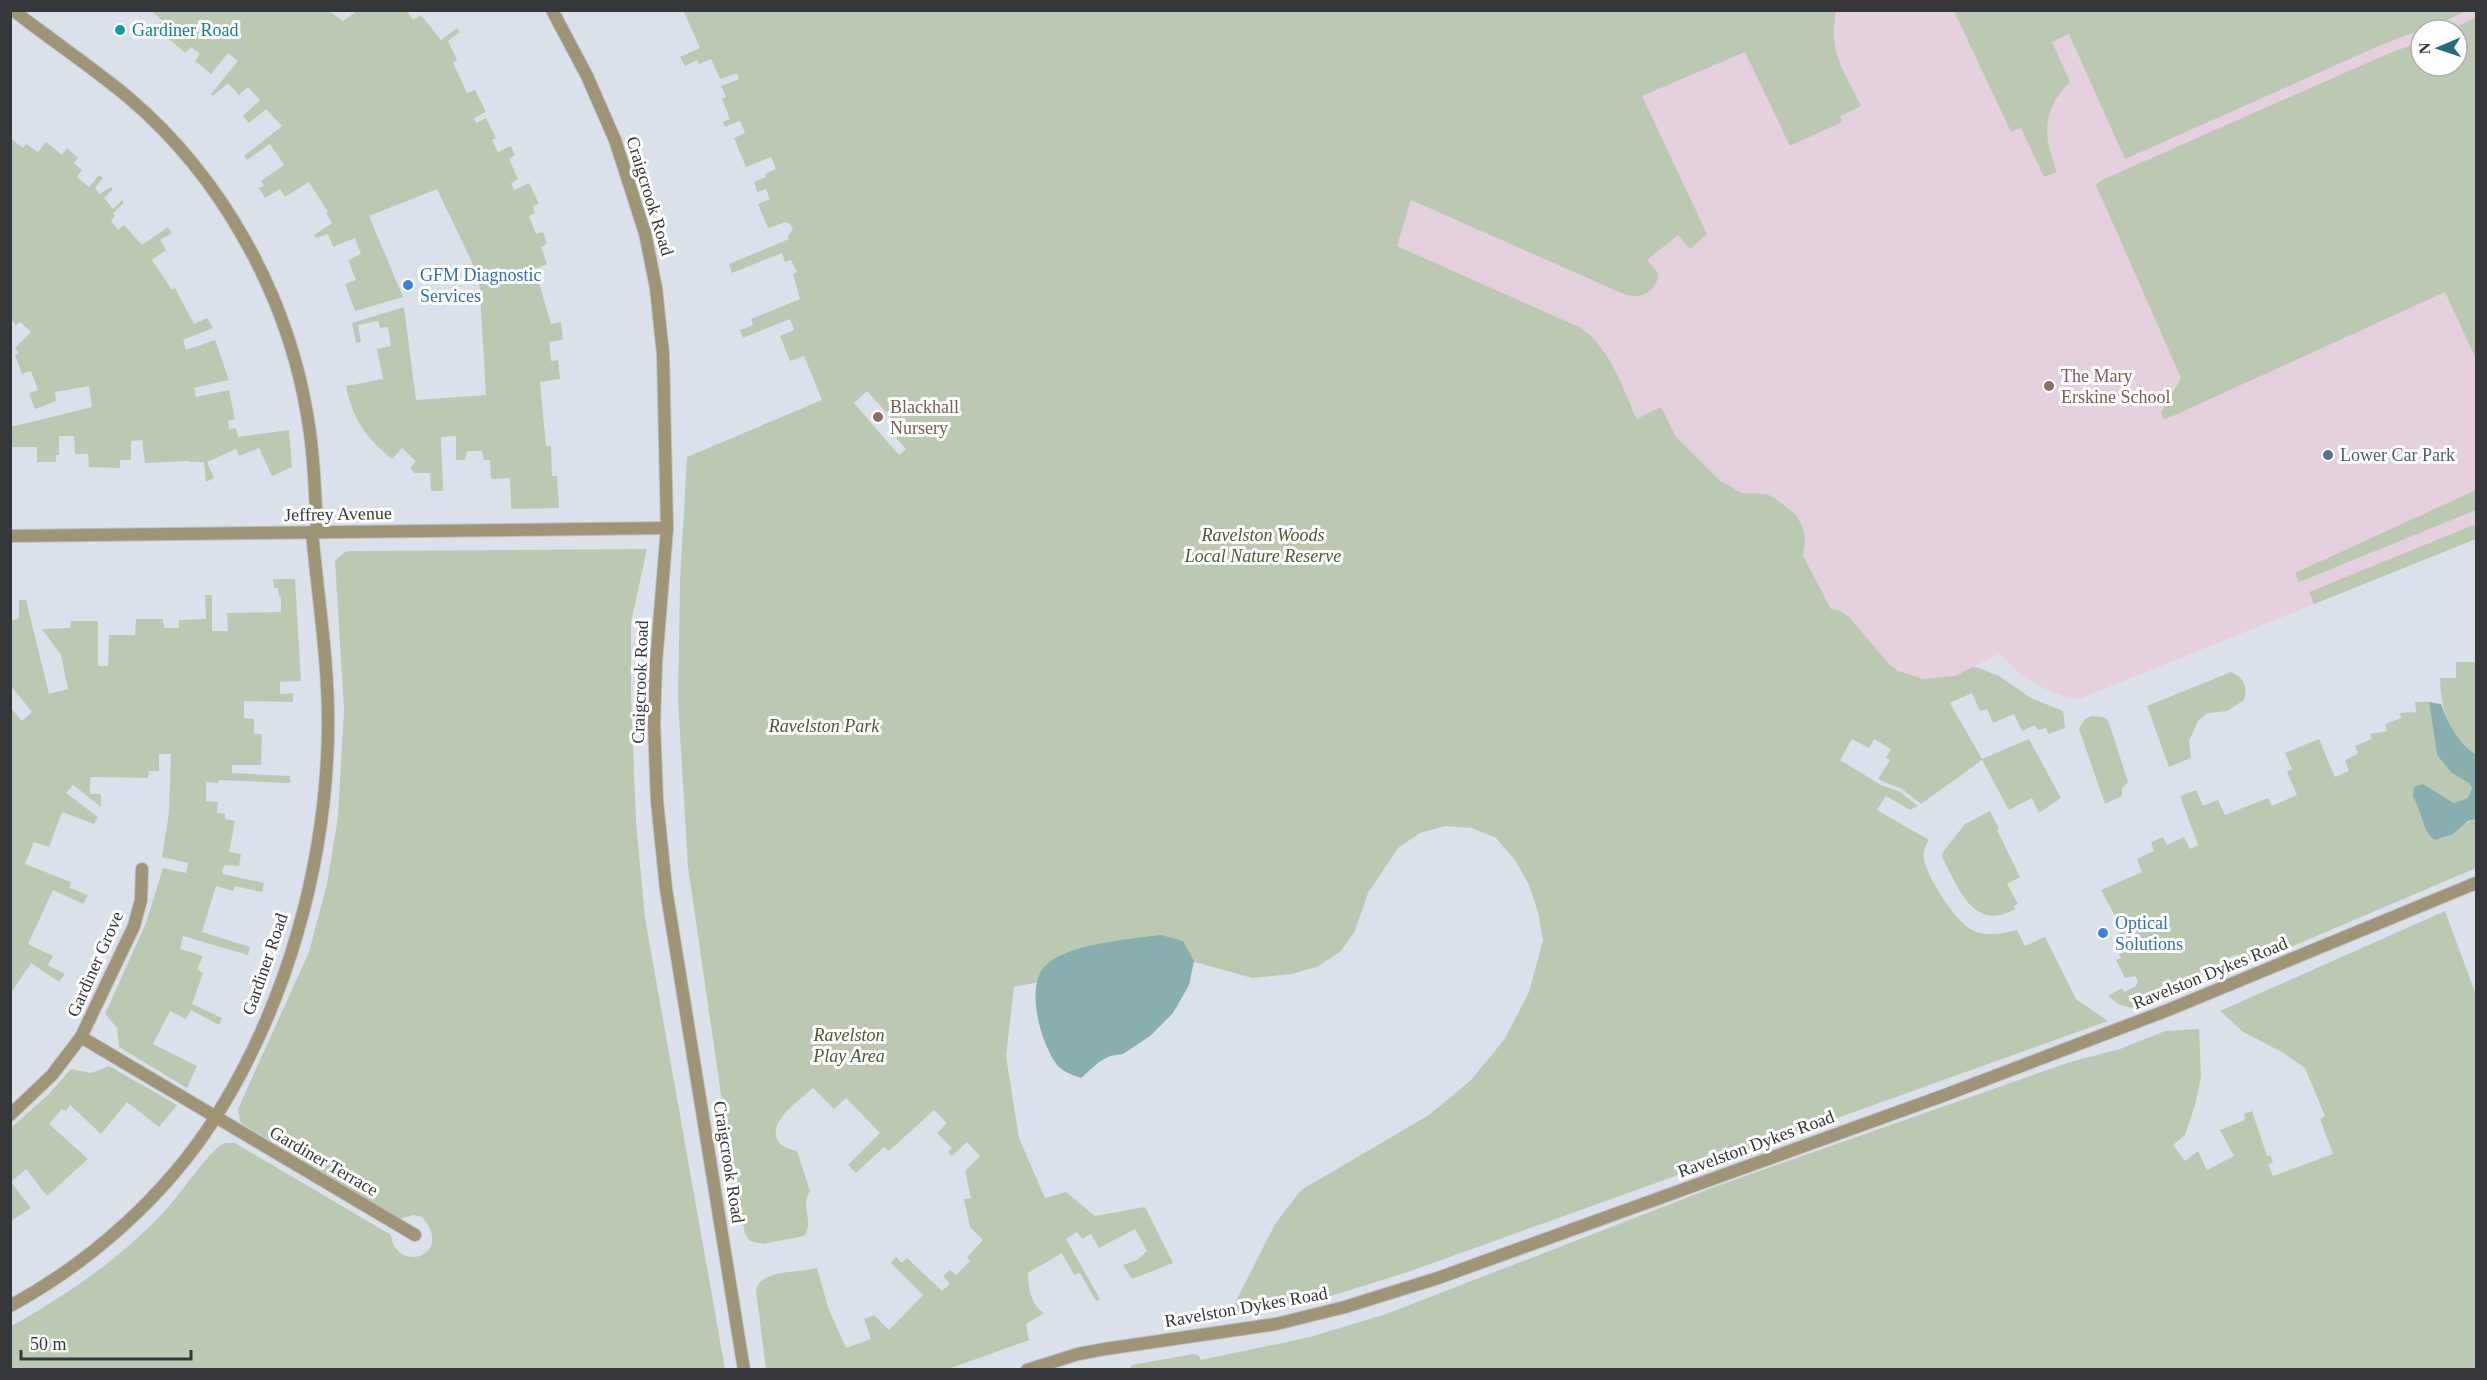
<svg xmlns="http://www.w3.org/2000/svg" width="2487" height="1380" font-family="Georgia,serif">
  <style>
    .education { fill: #e5d0de; fill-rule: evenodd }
    .green { fill: #bbc9b2; fill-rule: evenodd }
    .water { fill: #88aeb0 }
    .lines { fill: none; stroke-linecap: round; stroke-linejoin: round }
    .minor-casing { stroke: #babfc7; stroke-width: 14 }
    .tertiary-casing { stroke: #babfc7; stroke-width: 14 }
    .minor { stroke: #9f9475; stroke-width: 12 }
    .tertiary { stroke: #9f9475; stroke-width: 12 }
    .culture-dot { fill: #0f9aa8; stroke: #fff; stroke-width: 2 }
    .shop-dot { fill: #3f7fe0; stroke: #fff; stroke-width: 2 }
    .education-dot { fill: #8d6e63; stroke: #fff; stroke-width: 2 }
    .service-dot { fill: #5c6f8a; stroke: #fff; stroke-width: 2 }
    .labels { text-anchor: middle; stroke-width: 6; stroke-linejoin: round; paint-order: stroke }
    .culture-label { font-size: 18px; fill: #0d838f; stroke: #fff; text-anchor: start }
    .street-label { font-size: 18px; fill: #35373a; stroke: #fff }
    .shop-label { font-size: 18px; fill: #366cbe; stroke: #fff; text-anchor: start }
    .education-label { font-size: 18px; fill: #785e54; stroke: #fff; text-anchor: start }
    .service-label { font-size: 18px; fill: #4e5e75; stroke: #fff; text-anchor: start }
    .park-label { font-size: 18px; font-style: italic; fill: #465e33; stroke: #fff }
  </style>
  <rect width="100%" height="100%" fill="#dbe1ea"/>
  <path class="education" d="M 1240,11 L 2476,11 L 2476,539 L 2079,699 L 2067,698 L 2038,686 L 2017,672 L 1999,654 L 1941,683 L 1878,687 L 1675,496 L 1605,352 L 1587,331 L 1397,246 ZM 2421,30 L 2457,30 L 2457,66 L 2421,66 Z"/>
  <g class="green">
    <path d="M 683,10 L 1836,11 C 1828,51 1844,71 1861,106 L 1840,116 L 1842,122 L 1790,146 L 1745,52 L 1642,96 L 1707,234 L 1690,249 L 1678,235 L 1647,260 L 1659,274 C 1655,292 1643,299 1626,295 L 1411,200 L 1397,246 L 1579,327 C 1608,343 1623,389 1637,419 L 1661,407 L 1676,437 L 1720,481 L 1742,493 L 1767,494 L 1776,499 L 1796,515 L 1803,528 L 1805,542 L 1803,556 L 1831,609 L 1841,611 L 1849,617 L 1888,663 L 1898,671 L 1924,679 L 1955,676 L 1973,667 L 1979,668 L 1999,676 L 2031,698 L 2063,711 L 2065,728 L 2048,734 L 2046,728 L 2038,730 L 2035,725 L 2022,731 L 2014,714 L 1993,723 L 1987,709 L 1980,711 L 1972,693 L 1950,703 L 1982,759 L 2029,739 L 2061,798 L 2039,813 L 2032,798 L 2009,810 L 1982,760 L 1921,804 L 1902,789 L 1878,779 L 1890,760 L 1886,758 L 1891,749 L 1874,739 L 1869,748 L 1852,739 L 1840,760 L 1881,785 L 1900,792 L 1918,806 L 1910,810 L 1886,796 L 1877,810 L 1929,840 C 1925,846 1923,851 1924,858 C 1925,875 1956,922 1972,930 C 1987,937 2001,934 2017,930 L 2025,946 L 2045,937 L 2076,999 L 2108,1021 L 1405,1273 L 1308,1303 L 1230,1313 L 1275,1224 L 1301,1190 L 1429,1115 L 1470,1081 L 1504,1040 L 1529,992 L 1543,940 L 1538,912 L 1529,885 L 1515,860 L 1496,838 L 1472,828 L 1445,826 L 1420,833 L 1398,848 L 1368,893 L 1355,931 L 1341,951 L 1317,967 L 1291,974 L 1252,978 L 1174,956 L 1014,987 L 1006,1056 L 1019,1138 L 1045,1198 L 1066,1192 L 1095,1216 L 1145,1207 L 1173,1263 L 1132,1279 L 1123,1265 L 1137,1260 L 1147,1251 L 1135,1229 L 1099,1248 L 1091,1234 L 1082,1239 L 1077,1232 L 1066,1239 L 1100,1299 L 1096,1301 L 1080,1273 L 1074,1275 L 1062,1253 L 1028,1273 C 1029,1288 1030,1304 1044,1313 L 1026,1324 L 1029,1340 L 948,1369 L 766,1369 L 756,1290 C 761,1269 799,1273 817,1268 L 829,1310 L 846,1348 L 871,1339 L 864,1319 L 874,1315 L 889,1330 L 923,1295 L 891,1263 L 896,1257 L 902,1263 L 907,1258 L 942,1291 L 950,1284 L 943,1276 L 950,1270 L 956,1275 L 970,1261 L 967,1257 L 983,1240 L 970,1227 L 964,1199 L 971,1198 L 965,1171 L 980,1156 L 967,1142 L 952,1156 L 948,1152 L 952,1148 L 937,1133 L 947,1123 L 934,1110 L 889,1151 L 884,1147 L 856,1173 L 848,1165 L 880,1133 L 846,1098 L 834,1109 L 813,1088 C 800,1100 769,1120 777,1139 C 781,1147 789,1149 797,1151 L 810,1191 C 799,1206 815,1221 804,1236 L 763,1244 L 750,1241 L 745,1234 L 722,1101 L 688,867 L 678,700 L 680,582 L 687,457 L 822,400 L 804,356 L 790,361 L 780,336 L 794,330 L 790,319 L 743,338 L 740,330 L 753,325 L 751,319 L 800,299 L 793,274 L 797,272 L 791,260 L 785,262 L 782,253 L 732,273 L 729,264 L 789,239 L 788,236 L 793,229 L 790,224 L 786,222 L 768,228 L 758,204 L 770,199 L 766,189 L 757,192 L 754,182 L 766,177 L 765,174 L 776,169 L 771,157 L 746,167 L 734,138 L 745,133 L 740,121 L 725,127 L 723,122 L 730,119 L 722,99 L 726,97 L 721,86 L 739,79 L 737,73 L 720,79 L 711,59 L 699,64 L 697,60 L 685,66 L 680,57 L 700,48 ZM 867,391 L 903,431 L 896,438 L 906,449 L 899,455 L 854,403 Z"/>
    <path d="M 151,11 L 329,11 L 343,21 L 357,11 L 410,11 L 408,13 L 413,20 L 421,15 L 441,40 L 457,28 L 460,32 L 448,41 L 457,60 L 453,63 L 467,93 L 475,90 L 486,112 L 474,118 L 476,123 L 486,118 L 496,138 L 492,140 L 498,152 L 511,146 L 515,155 L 509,159 L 518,179 L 511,183 L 514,190 L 529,183 L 539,204 L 533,206 L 535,213 L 529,216 L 536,234 L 543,232 L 547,244 L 541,247 L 547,264 L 535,269 L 551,324 L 561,322 L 563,340 L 549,342 L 551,361 L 558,360 L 560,379 L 540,382 L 546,446 L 551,446 L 552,476 L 557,476 L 559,508 L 511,509 L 510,478 L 491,479 L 490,460 L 484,460 L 482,451 L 467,451 L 465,460 L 456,460 L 456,436 L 441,437 L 443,491 L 431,491 L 430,473 L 414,473 L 410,468 L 416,461 L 402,448 L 392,459 C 366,438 353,420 346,386 L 383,379 L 377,349 L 391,346 L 388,327 L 380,328 L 378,321 L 358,325 L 361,342 L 356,343 L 352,323 L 404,307 L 416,400 L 486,395 L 479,277 L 437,189 L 369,216 L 403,297 L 355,311 L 345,284 L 356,280 L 348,260 L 361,254 L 355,238 L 333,247 L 328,234 L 316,238 L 314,235 L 332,223 L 326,213 L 328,212 L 309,182 L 285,197 L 280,189 L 265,198 L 259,188 L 264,186 L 261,181 L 284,165 L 270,144 L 247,160 L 244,156 L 282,126 L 266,109 L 249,123 L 243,116 L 260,100 L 248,87 L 239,95 L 228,83 L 213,96 L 211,94 L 238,61 L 228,53 L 211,74 L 195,61 L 200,54 L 191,47 L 185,53 L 156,28 L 162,20 Z"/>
    <path d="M 1954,11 L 2466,11 L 2447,20 L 2381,45 L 2125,159 L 2069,34 L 2052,42 L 2070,82 C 2041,111 2043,136 2057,172 L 2044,177 L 2021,128 L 2011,132 Z"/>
    <path d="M 2476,17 L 2476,359 L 2445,292 L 2164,420 L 2161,413 L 2181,378 L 2096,185 L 2102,180 L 2385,55 L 2421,41 L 2421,66 L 2457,66 L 2457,30 L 2450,30 Z"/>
    <path d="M 10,138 L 23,148 L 26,144 L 38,152 L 46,142 L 62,155 L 67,148 L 78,158 L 74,163 L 82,170 L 77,177 L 89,187 L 99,175 L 103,178 L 95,188 L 100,194 L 111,187 L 113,189 L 104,198 L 113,209 L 122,200 L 124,203 L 113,213 L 115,216 L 111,221 L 118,230 L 123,225 L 126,227 L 142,245 L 168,227 L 172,233 L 160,240 L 166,250 L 152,260 L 172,290 L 175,288 L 194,324 L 207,318 L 213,328 L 183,340 L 186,350 L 215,340 L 229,380 L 194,388 L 196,397 L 229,390 L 235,419 L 228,421 L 229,429 L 236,428 L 238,437 L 289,430 L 292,467 L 272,476 L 259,448 L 239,456 L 236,449 L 207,462 L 214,478 L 206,482 L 204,462 L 189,462 L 189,461 L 145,463 L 142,440 L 131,441 L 131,460 L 120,460 L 120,468 L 89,467 L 88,454 L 75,454 L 74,436 L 59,436 L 59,455 L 56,455 L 56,462 L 37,462 L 37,447 L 11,447 L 11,495 L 11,427 L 92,407 L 89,386 L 55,392 L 56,401 L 35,409 L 29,393 L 38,390 L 31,371 L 22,374 L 15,355 L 19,353 L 15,348 L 31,332 L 20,322 L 16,325 L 11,320 Z"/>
    <path d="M 2476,490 L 2476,510 L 2299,582 L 2295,573 Z"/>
    <path d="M 2476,524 L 2476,539 L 2314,604 L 2309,592 Z"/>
    <path d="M 647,549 L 631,622 L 631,696 L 636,822 L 645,918 L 725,1369 L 11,1369 L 10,1327 C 66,1295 116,1262 161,1215 C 179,1197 205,1155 224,1143 L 235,1143 L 391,1235 C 396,1275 456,1255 422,1217 L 413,1215 L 400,1219 L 244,1125 L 240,1121 L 238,1109 L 309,952 L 327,884 L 338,817 L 344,709 L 335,561 L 345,552 L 351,551 Z"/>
    <path d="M 273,579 L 295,579 L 301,681 L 280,682 L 280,694 L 293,693 L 293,702 L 244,701 L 244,718 L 254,719 L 254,734 L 262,734 L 261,765 L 232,765 L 232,773 L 290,776 L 290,783 L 219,780 L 218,783 L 206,782 L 206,801 L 218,802 L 217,813 L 225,814 L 225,819 L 235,821 L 229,852 L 241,854 L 239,866 L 225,865 L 222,870 L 223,874 L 264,883 L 262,892 L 235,886 L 233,891 L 216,886 L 202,932 L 250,947 L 248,955 L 183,936 L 180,949 L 203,956 L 197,969 L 203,973 L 192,1004 L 222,1018 L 219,1025 L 191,1010 L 186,1019 L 170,1011 L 153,1044 L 197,1066 L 187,1088 L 119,1047 L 117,1028 L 105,1014 L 146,923 L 163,868 L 186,873 L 188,863 L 162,857 L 169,813 L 171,754 L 159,754 L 159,771 L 149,771 L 148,778 L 90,777 L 90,794 L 101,794 L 101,807 L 73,785 L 66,793 L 98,817 L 94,824 L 62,812 L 49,847 L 34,842 L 25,864 L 71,882 L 70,888 L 88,895 L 83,904 L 53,890 L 28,944 L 53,956 L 48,965 L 65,974 L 59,982 L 31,963 L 11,993 L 11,708 L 22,721 L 32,712 L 11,686 L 11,620 L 19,619 L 19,600 L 26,600 L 49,694 L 68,689 L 61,655 L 42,629 L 70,628 L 71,621 L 98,621 L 98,666 L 108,666 L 109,635 L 135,635 L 136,619 L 163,619 L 164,628 L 179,628 L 179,620 L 206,619 L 205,595 L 212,595 L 212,631 L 228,631 L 227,613 L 281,612 L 281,597 L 279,597 L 278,588 L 274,588 Z"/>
    <path d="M 2456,662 L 2476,662 L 2476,755 C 2449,737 2441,710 2440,678 L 2456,678 Z"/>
    <path d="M 2231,672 C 2244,677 2248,687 2244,700 L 2227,711 L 2208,713 L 2198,721 L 2189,741 L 2191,758 L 2169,767 L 2147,706 Z"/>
    <path d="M 2415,702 L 2429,702 L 2437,755 L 2471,785 L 2472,790 L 2468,798 L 2454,803 L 2423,784 L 2413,797 L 2418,803 L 2432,839 C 2450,840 2460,823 2476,819 L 2476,868 L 2244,967 L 2238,954 L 2223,960 L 2228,974 L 2214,978 L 2209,968 L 2132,1008 L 2118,1004 L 2108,996 L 2122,988 L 2124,992 L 2136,986 L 2138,981 L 2135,976 L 2125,978 L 2116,960 L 2121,958 L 2119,954 L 2124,951 L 2118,934 L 2123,931 L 2121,928 L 2127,921 L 2123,914 L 2115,916 L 2101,890 L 2142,872 L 2137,859 L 2154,851 L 2151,842 L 2163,837 L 2167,845 L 2184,837 L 2190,849 L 2198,845 L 2180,796 L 2196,790 L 2203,806 L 2218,800 L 2225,815 L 2268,798 L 2272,806 L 2297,795 L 2287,772 L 2292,769 L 2285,753 L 2319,739 L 2335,777 L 2349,771 L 2345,760 L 2358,754 L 2355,746 L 2372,739 L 2370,734 L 2387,731 L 2385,724 L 2401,718 L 2400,713 L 2416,712 Z"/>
    <path d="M 2091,716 L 2103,717 L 2108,720 L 2128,782 L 2122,788 L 2122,796 L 2105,804 L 2079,729 L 2085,719 Z"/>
    <path d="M 1990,811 L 1999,829 L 1997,830 L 2020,877 L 2007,884 L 2018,904 L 2014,906 L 2015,909 C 1973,933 1958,887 1942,857 L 1943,852 L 1965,824 Z"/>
    <path d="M 2445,911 L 2476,995 L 2476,1369 L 1130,1369 L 1132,1365 L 1193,1354 L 1198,1355 L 1201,1360 L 1310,1337 L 1386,1314 L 1717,1186 L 2070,1062 L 2120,1049 L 2165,1031 L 2199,1029 L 2201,1076 L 2196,1102 L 2185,1135 L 2173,1145 L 2185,1161 L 2198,1151 L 2207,1170 L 2234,1156 L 2220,1130 L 2245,1120 L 2244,1114 L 2252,1111 L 2267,1156 L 2270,1155 L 2273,1162 L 2268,1164 L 2273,1176 L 2333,1154 L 2320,1119 L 2325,1116 L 2305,1068 L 2282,1052 L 2243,1032 L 2220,1011 Z"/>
    <path d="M 109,1066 L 177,1105 L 159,1127 L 127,1102 L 101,1134 L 70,1105 L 66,1111 L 62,1109 L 49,1124 L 88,1159 L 47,1196 L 26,1169 L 11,1182 L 31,1208 L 11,1221 L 11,1128 L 48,1095 L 71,1069 L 91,1073 Z"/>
  </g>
  <g class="water">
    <path d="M 2429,702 L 2441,704 C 2449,725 2457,742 2476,755 L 2476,819 L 2468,821 L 2453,834 L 2435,840 C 2423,834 2421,808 2413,797 L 2414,787 L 2423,784 L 2454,803 L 2468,798 L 2472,788 L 2469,783 L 2452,773 L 2437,755 Z"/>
    <path d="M 1161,935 L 1183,941 L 1194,961 L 1189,985 L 1173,1013 L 1150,1036 L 1123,1054 L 1110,1056 L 1099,1062 L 1081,1078 C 1073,1075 1063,1072 1057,1065 C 1041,1044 1024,986 1046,965 C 1068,944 1130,939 1161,935 Z"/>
  </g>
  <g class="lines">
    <defs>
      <g id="minor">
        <path d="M 13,10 C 51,40 92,67 129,98 C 222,177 287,295 307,414 C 314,453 315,493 317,532"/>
        <path d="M 10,536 L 667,528"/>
        <path d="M 81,1037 L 415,1235"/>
        <path d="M 10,1115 L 52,1075 L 81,1037 L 134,926 L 141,900 L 142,869"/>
        <path d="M 10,1306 C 91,1262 166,1195 215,1118 C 287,1004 326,864 328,731 C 329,664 318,598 312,532"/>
      </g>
      <g id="tertiary">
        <path d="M 552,10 L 587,76 L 615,140 L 645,233 L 656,288 L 663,354 L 667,528 L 656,663 L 654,723 L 657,801 L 666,889 L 744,1370"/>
        <path d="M 1027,1370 L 1078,1354 L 1105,1349 L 1276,1324 L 1345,1307 L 1438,1278 L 1945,1095 L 2168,1010 L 2476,883"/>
      </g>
    </defs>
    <use href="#minor" class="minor-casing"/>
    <use href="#tertiary" class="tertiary-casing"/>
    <use href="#minor" class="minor"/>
    <use href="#tertiary" class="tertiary"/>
  </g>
  <circle class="culture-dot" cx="120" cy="30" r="6"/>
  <g class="shop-dot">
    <circle cx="408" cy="285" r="6"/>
    <circle cx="2103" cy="933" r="6"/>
  </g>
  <g class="education-dot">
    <circle cx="2049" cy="386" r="6"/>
    <circle cx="878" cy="417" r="6"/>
  </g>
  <circle class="service-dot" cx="2328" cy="455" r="6"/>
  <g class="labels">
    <g class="culture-label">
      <text x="132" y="36">Gardiner Road</text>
    </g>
    <g class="street-label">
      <text transform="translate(650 196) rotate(73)" y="6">Craigcrook Road</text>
      <text transform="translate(338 514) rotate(-1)" y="6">Jeffrey Avenue</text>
      <text transform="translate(640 682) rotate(-88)" y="6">Craigcrook Road</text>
      <text transform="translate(95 964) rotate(-66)" y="6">Gardiner Grove</text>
      <text transform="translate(265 964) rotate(-71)" y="6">Gardiner Road</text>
      <text transform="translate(2210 973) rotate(-22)" y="6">Ravelston Dykes Road</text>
      <text transform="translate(1756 1144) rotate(-20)" y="6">Ravelston Dykes Road</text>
      <text transform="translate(324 1161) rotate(30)" y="6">Gardiner Terrace</text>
      <text transform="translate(729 1162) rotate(81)" y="6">Craigcrook Road</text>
      <text transform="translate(1246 1307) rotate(-10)" y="6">Ravelston Dykes Road</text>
    </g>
    <g class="shop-label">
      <text x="420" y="281">GFM Diagnostic<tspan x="420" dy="21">Services</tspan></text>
      <text x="2115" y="929">Optical<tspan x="2115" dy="21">Solutions</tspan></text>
    </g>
    <g class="education-label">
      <text x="2061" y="382">The Mary<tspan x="2061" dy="21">Erskine School</tspan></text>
      <text x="890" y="413">Blackhall<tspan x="890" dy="21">Nursery</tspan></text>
    </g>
    <g class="service-label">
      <text x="2340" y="461">Lower Car Park</text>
    </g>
    <g class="park-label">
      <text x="1263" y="541">Ravelston Woods<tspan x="1263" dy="21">Local Nature Reserve</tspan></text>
      <text x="824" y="732">Ravelston Park</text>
      <text x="849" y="1041">Ravelston<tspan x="849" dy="21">Play Area</tspan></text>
    </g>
  </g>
  <rect width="2487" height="1380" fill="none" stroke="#35373a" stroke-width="24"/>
  <g transform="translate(2439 48) rotate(268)"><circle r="28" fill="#ffffff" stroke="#aeafb0" stroke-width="1.5"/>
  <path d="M0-4.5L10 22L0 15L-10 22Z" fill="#256c79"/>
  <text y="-9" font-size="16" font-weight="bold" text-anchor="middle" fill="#35373a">N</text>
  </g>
  <path d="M21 1350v9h170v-9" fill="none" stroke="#35373a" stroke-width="3"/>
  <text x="30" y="1350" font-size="18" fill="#35373a" stroke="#ffffff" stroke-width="4.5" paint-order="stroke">50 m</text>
</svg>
